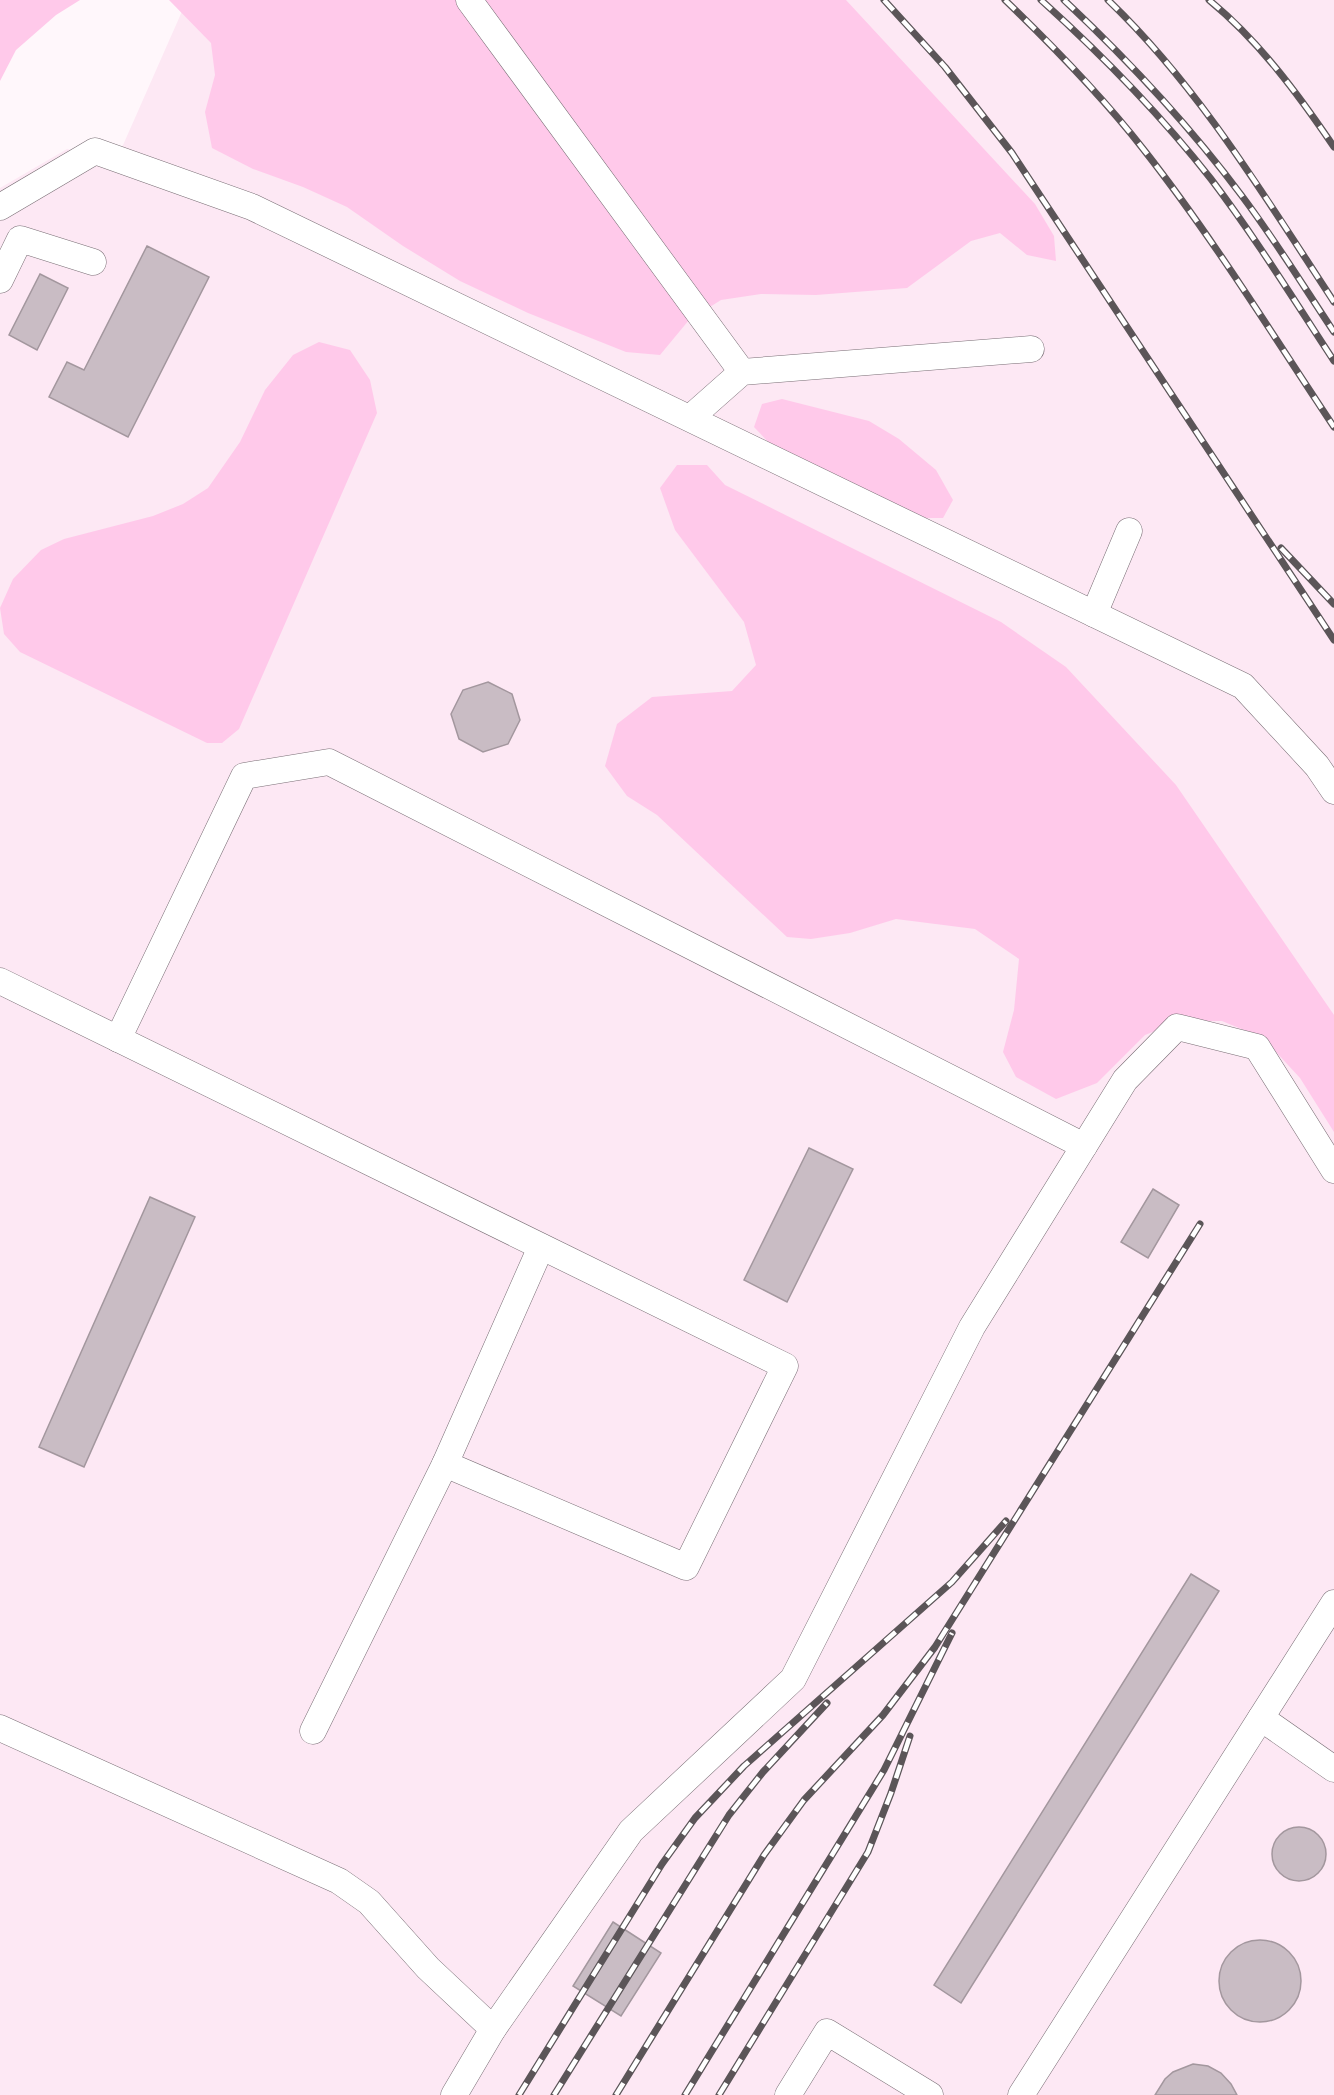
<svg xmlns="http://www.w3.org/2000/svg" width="1334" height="2095" font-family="'Sofia Sans Condensed',sans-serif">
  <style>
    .built { fill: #fde8f4 }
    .green { fill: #ffc9ea }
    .building { fill: #c9bcc4; stroke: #a3979e; stroke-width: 1.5 }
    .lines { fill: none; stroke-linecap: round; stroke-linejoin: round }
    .minor-casing { stroke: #796e75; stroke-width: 27 }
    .minor { stroke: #fff; stroke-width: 26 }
    .rail-casing { stroke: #5b5558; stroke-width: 7 }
    .rail { stroke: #fff; stroke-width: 4.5; stroke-dasharray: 14; stroke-linecap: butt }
  </style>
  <rect width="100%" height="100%" fill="#fff7fb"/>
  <path class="built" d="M 187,0 L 1334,0 L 1334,2095 L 0,2095 L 0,188 L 67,149 L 116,161 Z"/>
  <g class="green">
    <path d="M 0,0 L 80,0 L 56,15 L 16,50 L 0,81 Z"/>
    <path d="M 169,0 L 846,0 L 1035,204 L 1054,236 L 1056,261 L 1027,255 L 1000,233 L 971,241 L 907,288 L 816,295 L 761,294 L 721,300 L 689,320 L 660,355 L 626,352 L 528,313 L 460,281 L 403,246 L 347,207 L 303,187 L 253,169 L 212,148 L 205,112 L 215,75 L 211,43 Z"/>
    <path d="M 319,342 L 350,350 L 370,380 L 377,413 L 239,729 L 222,743 L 207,743 L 20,652 L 4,634 L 0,608 L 13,579 L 41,550 L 64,539 L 153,516 L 183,504 L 208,488 L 240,442 L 265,390 L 293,355 Z"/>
    <path d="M 782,399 L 869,421 L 899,439 L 936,470 L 953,500 L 943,518 L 922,518 L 775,449 L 754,427 L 762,404 Z"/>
    <path d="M 677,465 L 707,465 L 725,485 L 1001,622 L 1066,667 L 1176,785 L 1334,1015 L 1334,1132 L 1300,1078 L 1263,1038 L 1222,1021 L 1180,1021 L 1145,1035 L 1097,1083 L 1056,1099 L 1016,1077 L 1003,1052 L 1014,1010 L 1019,959 L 975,929 L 896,919 L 850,933 L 811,939 L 787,937 L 657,815 L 627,796 L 605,766 L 617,724 L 652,697 L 732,691 L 756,665 L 744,622 L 675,530 L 660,488 Z"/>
  </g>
  <g class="building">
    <path d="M 147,246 L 209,277 L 128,437 L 49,397 L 67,362 L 84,370 Z"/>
    <path d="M 40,274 L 68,288 L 37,350 L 9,335 Z"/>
    <path d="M 488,682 L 512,694 L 520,720 L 508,744 L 483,752 L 459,739 L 451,714 L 463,690 Z"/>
    <path d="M 809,1148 L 853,1169 L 787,1302 L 744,1280 Z"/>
    <path d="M 1153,1189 L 1179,1205 L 1148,1258 L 1121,1242 Z"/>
    <path d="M 150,1197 L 195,1217 L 84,1467 L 39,1447 Z"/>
    <path d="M 1191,1574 L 1219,1591 L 961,2003 L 934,1985 Z"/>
    <circle cx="1299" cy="1854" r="27"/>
    <path d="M 613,1922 L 661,1953 L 621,2016 L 573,1986 Z"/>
    <circle cx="1260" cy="1981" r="41"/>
    <path d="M 1193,2064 L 1208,2066 L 1221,2073 L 1231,2084 L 1237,2095 L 1155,2095 L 1165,2079 L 1173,2072 Z"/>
  </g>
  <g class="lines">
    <defs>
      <g id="minor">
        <path d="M 469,0 L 742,372"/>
        <path d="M 0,207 L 95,151 L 252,207 L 1243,686 L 1317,766 L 1334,791"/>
        <path d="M 0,280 L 20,239 L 93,262"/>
        <path d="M 690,418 L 742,372 L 1031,349"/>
        <path d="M 1094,614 L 1129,531"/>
        <path d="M 0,981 L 785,1366 L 686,1567 L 445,1464"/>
        <path d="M 118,1039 L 244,776 L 329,762 L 1084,1146"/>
        <path d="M 1261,1718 L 1334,1769"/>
        <path d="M 0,1728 L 339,1881 L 369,1902 L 428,1968 L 493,2029"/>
        <path d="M 313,1731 L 445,1464 L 541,1247"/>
        <path d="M 454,2095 L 493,2029 L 631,1831 L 793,1679 L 972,1327 L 1125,1080 L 1177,1027 L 1257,1047 L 1334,1170"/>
        <path d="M 788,2095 L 827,2032 L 930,2095"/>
        <path d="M 1021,2095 L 1334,1603"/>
      </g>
    </defs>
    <use href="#minor" class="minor-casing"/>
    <use href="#minor" class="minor"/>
    <defs>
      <g id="rail">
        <path d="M 884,0 L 945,67 L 1012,153 L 1334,640"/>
        <path d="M 1005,0 C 1054,47 1102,96 1144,150 C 1213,238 1272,334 1334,427"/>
        <path d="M 1041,0 C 1102,55 1160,114 1211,179 C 1255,237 1294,300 1334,361"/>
        <path d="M 1064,0 C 1129,61 1189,125 1242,196 C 1275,240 1304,287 1334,332"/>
        <path d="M 1108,0 C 1199,87 1265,197 1334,302"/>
        <path d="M 1209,0 C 1259,41 1298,94 1334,147"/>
        <path d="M 1281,548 L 1334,604"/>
        <path d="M 519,2095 L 662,1864 L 695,1818 L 744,1766 L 952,1582 L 1006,1521"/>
        <path d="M 554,2095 L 729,1815 L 763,1772 L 827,1703"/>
        <path d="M 616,2095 L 764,1855 L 804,1800 L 883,1715 L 935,1647 L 1200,1224"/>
        <path d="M 685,2095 L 884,1770 L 952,1633"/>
        <path d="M 719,2095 L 868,1852 L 891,1793 L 910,1736"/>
      </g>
    </defs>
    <use href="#rail" class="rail-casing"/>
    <use href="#rail" class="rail"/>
  </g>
</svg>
